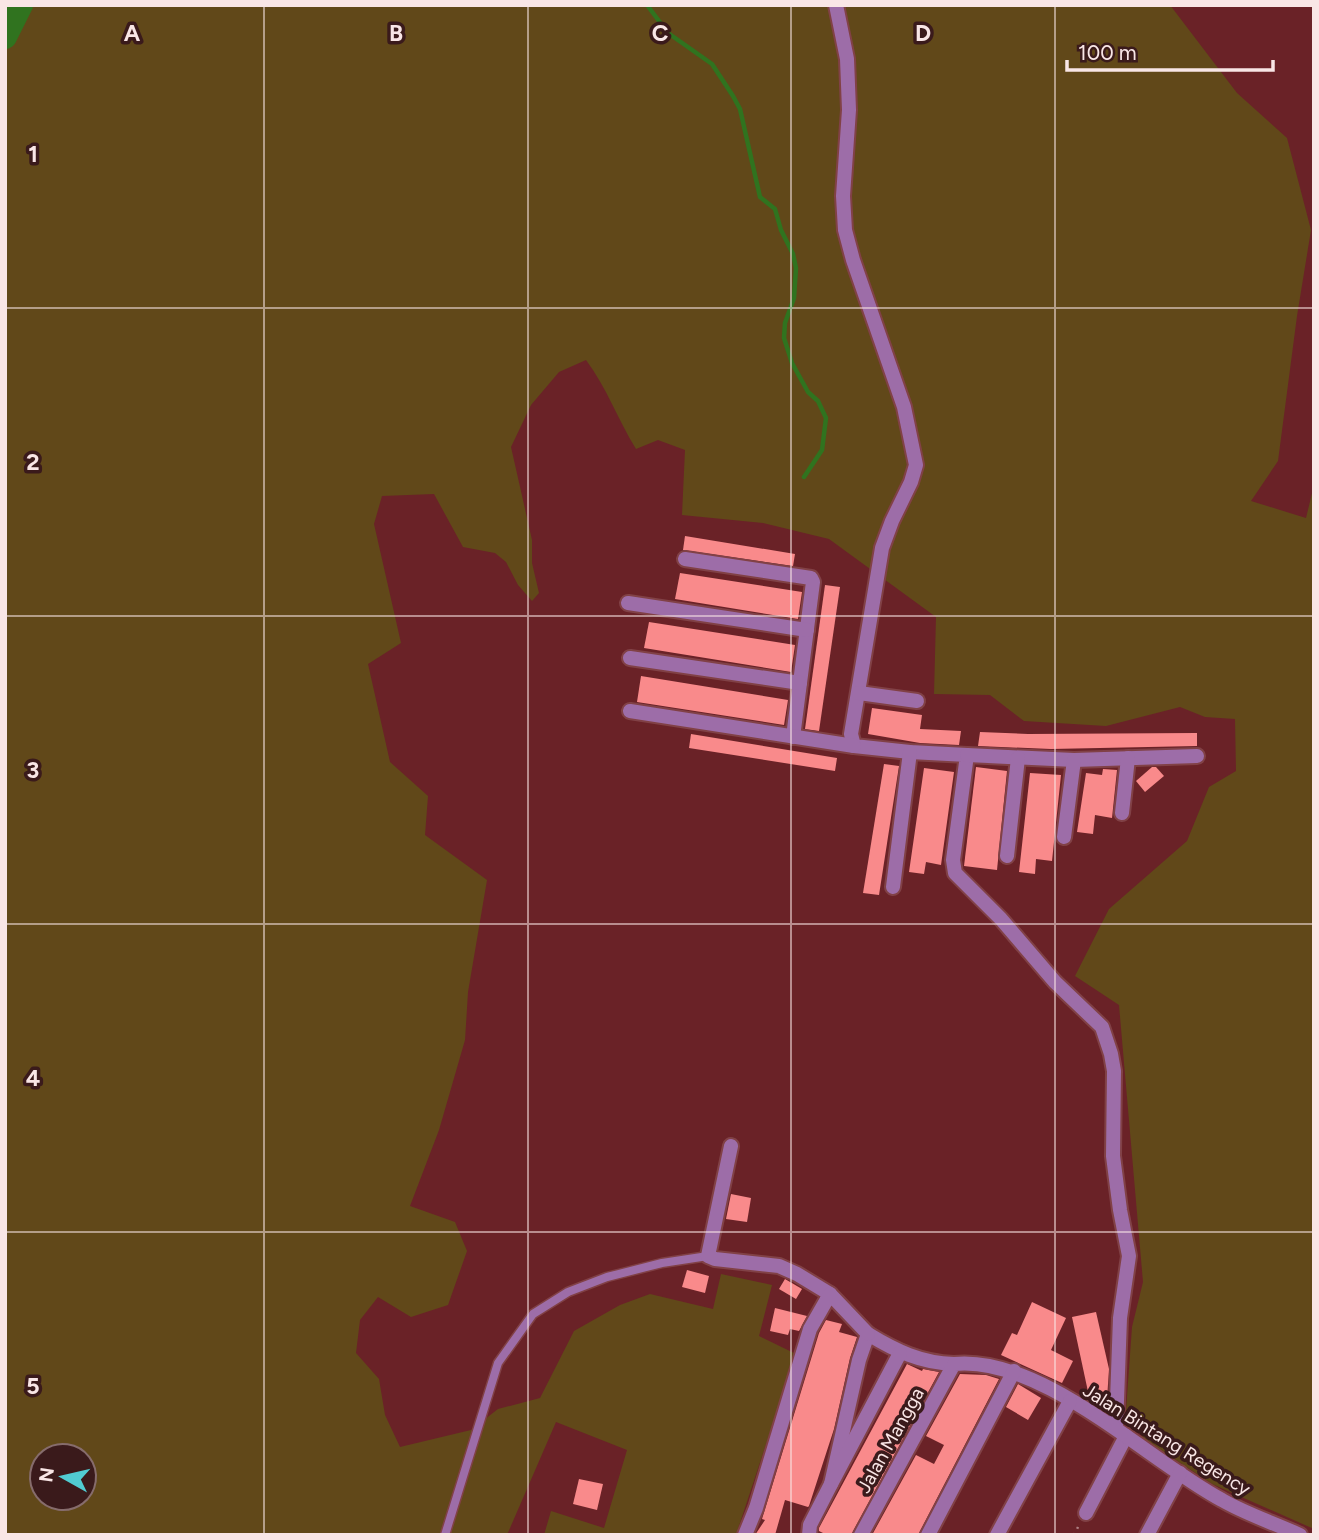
<svg xmlns="http://www.w3.org/2000/svg" width="1319" height="1540" font-family="Figtree,sans-serif">
  <style>
    .green { fill: #614819; fill-rule: evenodd }
    .lines { fill: none; stroke-linecap: round; stroke-linejoin: round }
    .stream { stroke: #30731f; stroke-width: 4.5 }
    .river { stroke: #30731f; stroke-width: 24 }
    .building { fill: #f98a8b }
    .service-casing { stroke: #814146; stroke-width: 11 }
    .minor-casing { stroke: #814146; stroke-width: 18 }
    .path { stroke: #af8184; stroke-width: 2.5; stroke-dasharray: 2 5; stroke-linecap: butt }
    .service { stroke: #9d6da8; stroke-width: 8 }
    .minor { stroke: #9d6da8; stroke-width: 14 }
    .grid { fill: none; stroke: #f9e6e6; stroke-width: 2; stroke-opacity: 0.55 }
    .labels { text-anchor: middle; stroke-width: 7; stroke-linejoin: round; paint-order: stroke }
    .street-label { font-size: 19px; fill: #f9e6e6; stroke: #3a1a1b }
    .grid-label { font-size: 23px; text-anchor: middle; font-weight: bold; fill: #f9e6e6; stroke: #3a1a1b; stroke-width: 7; stroke-linejoin: round; paint-order: stroke }
  </style>
  <rect width="100%" height="100%" fill="#6a2227"/>
  <path class="green" d="M 14,5 L 1170,5 L 1237,93 L 1287,138 L 1311,230 L 1297,316 L 1278,461 L 1251,501 L 1306,518 L 1314,485 L 1314,1529 L 1212,1484 L 1144,1439 L 1126,1410 L 1132,1327 L 1143,1282 L 1119,1005 L 1075,976 L 1109,909 L 1187,841 L 1209,787 L 1236,771 L 1235,719 L 1205,717 L 1180,707 L 1106,726 L 1024,721 L 990,695 L 934,694 L 936,617 L 829,539 L 763,523 L 682,515 L 685,450 L 658,440 L 636,449 C 618,420 607,388 586,360 L 559,372 L 531,405 L 511,447 L 532,540 L 532,563 L 539,593 L 532,601 L 518,585 L 506,562 L 495,553 L 463,547 L 434,494 L 382,496 L 374,524 L 401,643 L 368,664 L 390,762 L 428,796 L 425,835 L 487,880 L 468,992 L 465,1040 L 439,1130 L 410,1206 L 455,1222 L 467,1251 L 448,1305 L 411,1317 L 378,1297 L 360,1320 L 356,1353 L 379,1379 L 385,1415 L 400,1447 L 471,1430 L 498,1409 L 540,1398 L 574,1331 L 620,1305 L 650,1294 L 713,1309 L 721,1274 L 772,1285 L 759,1336 L 796,1354 L 736,1535 L 544,1535 L 551,1511 L 604,1528 L 627,1450 L 556,1422 L 507,1535 L 5,1535 L 5,14 ZM 42,1456 L 84,1456 L 84,1498 L 42,1498 Z"/>
  <g class="lines">
    <path class="stream" d="M 647,5 L 668,33 L 712,64 L 733,96 L 740,109 L 760,197 L 775,209 L 781,230 L 793,254 L 796,268 L 794,298 L 785,323 L 784,338 L 792,363 L 808,392 L 818,401 L 826,418 L 822,450 L 804,477"/>
    <path class="river" d="M 5,37 L 21,5"/>
  </g>
  <g class="building">
    <path d="M 685,536 L 795,554 L 793,566 L 683,550 Z"/>
    <path d="M 680,573 L 802,592 L 798,619 L 675,599 Z"/>
    <path d="M 825,585 L 840,587 L 819,731 L 805,729 Z"/>
    <path d="M 649,622 L 795,645 L 791,672 L 644,648 Z"/>
    <path d="M 641,676 L 788,700 L 784,725 L 637,702 Z"/>
    <path d="M 872,708 L 922,715 L 920,729 L 961,731 L 959,745 L 920,743 L 868,734 Z"/>
    <path d="M 980,732 L 1028,734 L 1197,733 L 1197,746 L 1051,749 L 978,746 Z"/>
    <path d="M 691,734 L 837,758 L 835,771 L 689,748 Z"/>
    <path d="M 884,764 L 899,766 L 879,895 L 863,893 Z"/>
    <path d="M 976,767 L 1007,771 L 997,870 L 964,866 Z"/>
    <path d="M 1152,767 L 1156,767 L 1164,776 L 1145,792 L 1136,781 Z"/>
    <path d="M 924,768 L 954,772 L 941,865 L 926,862 L 924,874 L 909,872 Z"/>
    <path d="M 1103,769 L 1117,770 L 1112,818 L 1095,815 L 1093,834 L 1077,832 L 1086,773 L 1102,775 Z"/>
    <path d="M 1030,773 L 1061,775 L 1052,861 L 1036,859 L 1035,874 L 1019,872 Z"/>
    <path d="M 731,1194 L 751,1198 L 747,1222 L 726,1219 Z"/>
    <path d="M 687,1270 L 709,1276 L 705,1293 L 682,1287 Z"/>
    <path d="M 785,1279 L 802,1289 L 796,1299 L 779,1289 Z"/>
    <path d="M 1032,1302 L 1066,1318 L 1051,1350 L 1073,1361 L 1062,1383 L 1001,1355 L 1012,1333 L 1017,1335 Z"/>
    <path d="M 775,1308 L 807,1316 L 799,1331 L 790,1329 L 788,1335 L 770,1331 Z"/>
    <path d="M 1096,1312 L 1109,1369 L 1107,1400 L 1094,1403 L 1090,1401 L 1072,1317 Z"/>
    <path d="M 826,1320 L 842,1324 L 839,1332 L 857,1337 L 850,1358 L 834,1429 L 809,1506 L 808,1507 L 785,1500 L 775,1535 L 755,1535 L 765,1520 L 762,1519 L 819,1333 Z"/>
    <path d="M 907,1364 L 922,1371 L 923,1369 L 939,1372 L 851,1535 L 827,1535 L 819,1531 L 819,1528 Z"/>
    <path d="M 960,1374 L 986,1375 L 999,1379 L 918,1535 L 872,1535 L 916,1455 L 934,1464 L 944,1445 L 926,1436 Z"/>
    <path d="M 1018,1384 L 1041,1398 L 1028,1420 L 1006,1407 Z"/>
    <path d="M 579,1479 L 603,1484 L 597,1510 L 573,1504 Z"/>
  </g>
  <g class="lines">
    <defs>
      <path id="service" d="M 445,1535 L 498,1363 L 533,1314 L 568,1292 L 607,1277 L 662,1263 L 708,1256"/>
      <g id="minor">
        <path d="M 836,5 L 847,59 L 849,110 L 843,196 L 845,230 L 853,260 L 904,407 L 916,465 L 911,482 L 892,521 L 882,548 L 851,734 L 854,746 L 910,752 L 967,755 L 953,860 L 955,873 L 1001,919 L 1055,982 L 1102,1027 L 1111,1054 L 1114,1071 L 1113,1156 L 1120,1210 L 1129,1256 L 1120,1318 L 1116,1428"/>
        <path d="M 685,559 L 811,578 L 813,582 L 793,737"/>
        <path d="M 628,603 L 807,630"/>
        <path d="M 630,658 L 800,683"/>
        <path d="M 859,693 L 917,701"/>
        <path d="M 630,711 L 854,746"/>
        <path d="M 967,755 L 1074,760 L 1197,756"/>
        <path d="M 1122,813 L 1128,758"/>
        <path d="M 1064,837 L 1074,760"/>
        <path d="M 1007,856 L 1018,758"/>
        <path d="M 893,887 L 910,752"/>
        <path d="M 731,1146 L 708,1256 L 715,1259 L 779,1266 L 797,1274 L 830,1294"/>
        <path d="M 831,1484 L 859,1360 L 868,1334 C 896,1351 921,1363 954,1364"/>
        <path d="M 1086,1513 L 1126,1436"/>
        <path d="M 745,1535 L 756,1508 L 810,1329 L 830,1294 L 868,1334"/>
        <path d="M 809,1535 L 810,1525 L 831,1484 L 900,1353"/>
        <path d="M 861,1535 L 954,1364 C 1042,1355 1147,1460 1222,1500 C 1246,1514 1274,1523 1300,1535"/>
        <path d="M 928,1535 L 1014,1371"/>
        <path d="M 997,1535 L 1070,1401"/>
        <path d="M 1147,1535 L 1180,1473"/>
      </g>
    </defs>
    <use href="#service" class="service-casing"/>
    <use href="#minor" class="minor-casing"/>
    <path class="path" d="M 1074,1535 L 1079,1525"/>
    <use href="#service" class="service"/>
    <use href="#minor" class="minor"/>
  </g>
  <path class="grid" d="M 264,5 L 264,1535M 528,5 L 528,1535M 791,5 L 791,1535M 1055,5 L 1055,1535M 5,308 L 1314,308M 5,616 L 1314,616M 5,924 L 1314,924M 5,1232 L 1314,1232"/>
  <g class="labels">
    <g class="street-label">
      <text transform="translate(1167 1439) rotate(32)" y="7">Jalan Bintang Regency</text>
      <text transform="translate(890 1440) rotate(-61)" y="7">Jalan Mangga</text>
    </g>
  </g>
  <g class="grid-label">
    <text x="132" y="41">A</text>
    <text x="396" y="41">B</text>
    <text x="660" y="41">C</text>
    <text x="923" y="41">D</text>
    <text x="33" y="162">1</text>
    <text x="33" y="470">2</text>
    <text x="33" y="778">3</text>
    <text x="33" y="1086">4</text>
    <text x="33" y="1394">5</text>
  </g>
  <rect width="1319" height="1540" fill="none" stroke="#f9e6e6" stroke-width="14"/>
  <g transform="translate(63 1477) rotate(278)"><circle r="33" fill="#3a1a1b" stroke="#866c6c" stroke-width="2"/>
  <path d="M0-5L12 26L0 18L-12 26Z" fill="#51ccd2"/>
  <text y="-10" font-size="19" font-weight="bold" text-anchor="middle" fill="#f9e6e6">N</text>
  </g>
  <path d="M1067 60v10h206v-10" fill="none" stroke="#f9e6e6" stroke-width="3.5"/>
  <text x="1078" y="60" font-size="21" fill="#f9e6e6" stroke="#3a1a1b" stroke-width="5" paint-order="stroke">100 m</text>
</svg>
